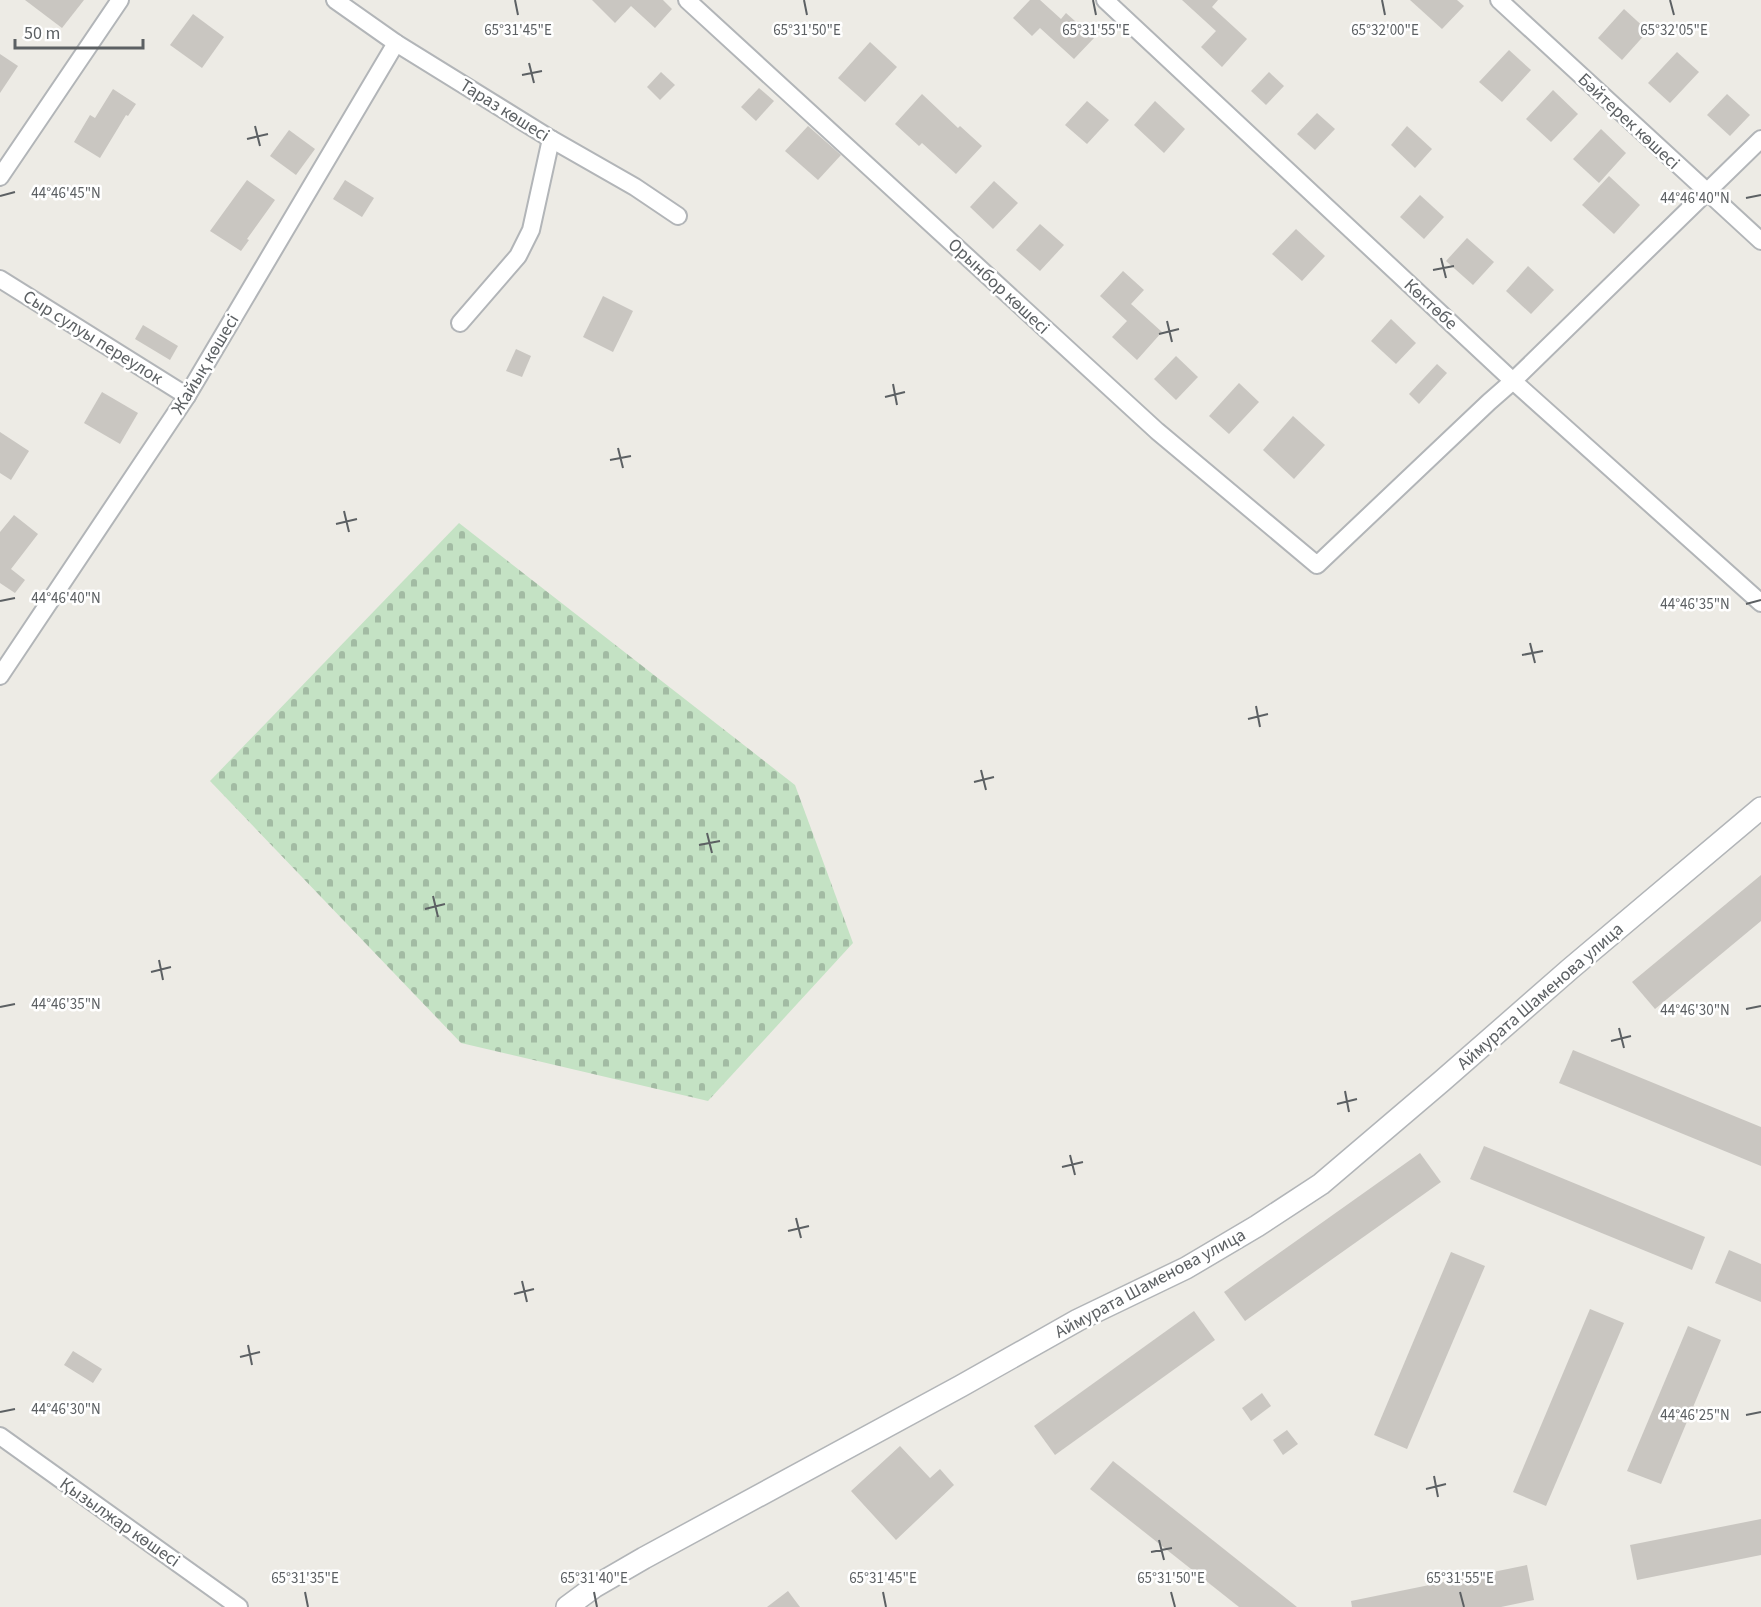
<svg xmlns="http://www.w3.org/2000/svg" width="1761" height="1607" font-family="'Source Sans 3',sans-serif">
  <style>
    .cemetery { fill: url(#cemetery-stones) }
    .building { fill: #c9c6c1 }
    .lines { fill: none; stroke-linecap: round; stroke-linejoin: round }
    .minor-casing { stroke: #b2b5b8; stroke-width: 20 }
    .tertiary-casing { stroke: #b2b5b8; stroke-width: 24 }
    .minor { stroke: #fff; stroke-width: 16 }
    .tertiary { stroke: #fff; stroke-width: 21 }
    .ticks { fill: none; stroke: #5c6063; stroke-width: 2 }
    .labels { text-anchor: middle; stroke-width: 5; stroke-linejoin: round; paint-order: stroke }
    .street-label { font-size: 18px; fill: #5c6063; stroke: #fff }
    .ticks-label { font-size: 15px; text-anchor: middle; fill: #5c6063; stroke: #fff; stroke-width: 5; stroke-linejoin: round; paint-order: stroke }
  </style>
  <defs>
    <pattern id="cemetery-stones" width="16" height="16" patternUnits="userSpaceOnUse" patternTransform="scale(1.5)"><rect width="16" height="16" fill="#c4e2c4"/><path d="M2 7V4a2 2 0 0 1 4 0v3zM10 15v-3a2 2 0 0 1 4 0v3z" fill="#a2bba3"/></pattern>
  </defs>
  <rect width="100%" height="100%" fill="#edebe5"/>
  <path class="cemetery" d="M 459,523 L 795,785 L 853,943 L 708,1101 L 461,1043 L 210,781 Z"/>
  <g class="building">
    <path d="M 25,0 L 84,0 L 62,28 Z"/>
    <path d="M 592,0 L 663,0 L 672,9 L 655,28 L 631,6 L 615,23 Z"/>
    <path d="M 1030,0 L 1040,0 L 1061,19 L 1066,13 L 1094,38 L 1074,59 L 1040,28 L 1032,36 L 1013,18 Z"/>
    <path d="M 1182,0 L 1218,0 L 1212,7 L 1247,39 L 1222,67 L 1201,47 L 1216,31 Z"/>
    <path d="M 1410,0 L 1457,0 L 1464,6 L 1442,29 Z"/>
    <path d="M 1624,9 L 1648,31 L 1622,60 L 1598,38 Z"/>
    <path d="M 193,14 L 224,37 L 202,68 L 170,45 Z"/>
    <path d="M 870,42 L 897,67 L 865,102 L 838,78 Z"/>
    <path d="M 1509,50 L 1531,70 L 1502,102 L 1479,82 Z"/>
    <path d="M 1677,52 L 1699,72 L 1670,103 L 1648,83 Z"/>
    <path d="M 0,54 L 18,66 L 0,93 Z"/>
    <path d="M 661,72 L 675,85 L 660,100 L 647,87 Z"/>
    <path d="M 1269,72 L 1284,86 L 1266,105 L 1251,91 Z"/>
    <path d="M 759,88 L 774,101 L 756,121 L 741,107 Z"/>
    <path d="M 113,89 L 136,104 L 128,116 L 126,115 L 100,158 L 74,142 L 90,115 L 95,118 Z"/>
    <path d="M 1553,90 L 1578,114 L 1551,142 L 1526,119 Z"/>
    <path d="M 922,94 L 958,128 L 960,126 L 982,146 L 956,174 L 922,143 L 919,146 L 895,124 Z"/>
    <path d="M 1727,94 L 1750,115 L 1730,136 L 1707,115 Z"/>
    <path d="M 1087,101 L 1109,120 L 1087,144 L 1065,125 Z"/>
    <path d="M 1155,101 L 1185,129 L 1164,153 L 1134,125 Z"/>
    <path d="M 1317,113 L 1335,129 L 1315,150 L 1297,134 Z"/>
    <path d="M 808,126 L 841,155 L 818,180 L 785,151 Z"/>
    <path d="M 1407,126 L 1432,149 L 1415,168 L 1391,145 Z"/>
    <path d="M 1601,129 L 1626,153 L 1599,183 L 1573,159 Z"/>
    <path d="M 289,130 L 315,149 L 296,175 L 270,156 Z"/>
    <path d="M 1609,176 L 1640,205 L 1614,234 L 1582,205 Z"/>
    <path d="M 247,180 L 275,200 L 247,239 L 249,240 L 241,251 L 210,231 Z"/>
    <path d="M 345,180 L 374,198 L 362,217 L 333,199 Z"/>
    <path d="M 994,181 L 1018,203 L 993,229 L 970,207 Z"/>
    <path d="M 1420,195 L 1444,217 L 1424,239 L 1400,217 Z"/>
    <path d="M 1040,224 L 1064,245 L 1040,271 L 1016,250 Z"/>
    <path d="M 1296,229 L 1325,256 L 1302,281 L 1272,254 Z"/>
    <path d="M 1467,238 L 1494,262 L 1473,285 L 1446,261 Z"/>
    <path d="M 1528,266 L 1554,290 L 1531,314 L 1506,291 Z"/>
    <path d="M 1123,271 L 1144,290 L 1131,304 L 1162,332 L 1137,360 L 1112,337 L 1127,321 L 1100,296 Z"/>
    <path d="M 603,296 L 633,311 L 613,352 L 583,337 Z"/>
    <path d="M 1391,319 L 1416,343 L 1396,364 L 1371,341 Z"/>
    <path d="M 143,325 L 178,346 L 170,360 L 135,339 Z"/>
    <path d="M 516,349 L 531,356 L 522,377 L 506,371 Z"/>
    <path d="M 1176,356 L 1198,377 L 1176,400 L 1154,379 Z"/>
    <path d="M 1437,364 L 1447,373 L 1419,404 L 1409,394 Z"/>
    <path d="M 1239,383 L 1259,402 L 1229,434 L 1209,416 Z"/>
    <path d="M 102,392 L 138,413 L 120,444 L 84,423 Z"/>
    <path d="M 1293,416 L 1325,445 L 1294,479 L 1263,450 Z"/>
    <path d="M 0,432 L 29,451 L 11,480 L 0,473 Z"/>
    <path d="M 14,515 L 38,534 L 11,569 L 25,580 L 15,593 L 0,583 L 0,532 Z"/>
    <path d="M 1761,875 L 1761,921 L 1655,1009 L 1632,982 Z"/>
    <path d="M 1573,1050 L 1761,1127 L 1761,1166 L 1559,1083 Z"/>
    <path d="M 1484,1146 L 1705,1237 L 1692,1270 L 1470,1179 Z"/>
    <path d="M 1420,1153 L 1441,1182 L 1245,1321 L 1224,1292 Z"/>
    <path d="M 1729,1250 L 1761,1264 L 1761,1302 L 1715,1283 Z"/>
    <path d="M 1451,1252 L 1485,1266 L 1407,1449 L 1374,1435 Z"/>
    <path d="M 1590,1309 L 1624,1323 L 1546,1506 L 1513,1492 Z"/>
    <path d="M 1194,1311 L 1215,1340 L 1055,1455 L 1034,1426 Z"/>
    <path d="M 1688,1326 L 1721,1340 L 1661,1484 L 1627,1471 Z"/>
    <path d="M 73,1351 L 102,1369 L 93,1383 L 64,1365 Z"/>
    <path d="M 1262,1393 L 1271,1406 L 1251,1421 L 1242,1408 Z"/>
    <path d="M 1287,1430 L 1298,1444 L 1283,1455 L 1273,1440 Z"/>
    <path d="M 900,1446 L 930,1478 L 940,1469 L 954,1485 L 896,1540 L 851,1491 Z"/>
    <path d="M 1113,1461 L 1297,1607 L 1239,1607 L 1090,1489 Z"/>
    <path d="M 1761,1519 L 1761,1555 L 1637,1580 L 1630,1545 Z"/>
    <path d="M 1527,1565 L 1534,1600 L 1501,1607 L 1352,1607 L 1351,1601 Z"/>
    <path d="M 788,1591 L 800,1607 L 767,1607 Z"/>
  </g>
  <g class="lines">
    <defs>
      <g id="minor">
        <path d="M 335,0 L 396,43 L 551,139 L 635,187 L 678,216"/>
        <path d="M 687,0 L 1157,431 L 1317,565 L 1489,402 L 1513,381 L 1761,139"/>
        <path d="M 1105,0 L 1513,381 L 1761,603"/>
        <path d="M 1499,0 L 1761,241"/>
        <path d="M 0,177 L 120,0"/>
        <path d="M 0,279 L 187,396"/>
        <path d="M 460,323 L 518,256 L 531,230 L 551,139"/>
        <path d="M 0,676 L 187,396 L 396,43"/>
        <path d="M 0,1436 L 239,1607"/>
      </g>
      <path id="tertiary" d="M 567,1607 L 594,1587 L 644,1558 L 961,1386 L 1078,1320 L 1186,1268 L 1257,1226 L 1321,1184 L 1442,1081 L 1570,969 L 1761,808"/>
    </defs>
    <use href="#minor" class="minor-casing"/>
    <use href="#tertiary" class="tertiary-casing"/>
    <use href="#minor" class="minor"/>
    <use href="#tertiary" class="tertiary"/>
  </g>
  <path class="ticks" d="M 515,0 L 518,15M 804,0 L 807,15M 1093,0 L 1096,15M 1382,0 L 1385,15M 1670,0 L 1674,15M 529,63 L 534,83M 522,75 L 542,71M 255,126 L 260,146M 247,139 L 268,134M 0,196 L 15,192M 1746,198 L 1761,195M 1441,258 L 1446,278M 1433,270 L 1454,266M 1167,321 L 1172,342M 1159,334 L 1179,329M 893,384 L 897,405M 885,397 L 905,392M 618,448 L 623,468M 610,460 L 631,456M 344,511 L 349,532M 336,524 L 357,519M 0,601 L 15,598M 1746,604 L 1761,600M 1530,643 L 1535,663M 1522,655 L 1543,651M 1256,706 L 1260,727M 1248,719 L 1268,714M 981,770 L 986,790M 974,782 L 994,777M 707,833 L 712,853M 699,845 L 720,841M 433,896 L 438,917M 425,909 L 445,904M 159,960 L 163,980M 151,972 L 171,967M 0,1007 L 15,1004M 1746,1009 L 1761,1006M 1619,1028 L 1624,1048M 1611,1041 L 1631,1036M 1345,1091 L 1349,1112M 1337,1104 L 1357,1099M 1070,1155 L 1075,1175M 1062,1167 L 1083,1162M 796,1218 L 801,1238M 788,1231 L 809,1226M 522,1281 L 527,1302M 514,1294 L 534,1289M 248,1345 L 252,1365M 240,1357 L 260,1352M 0,1412 L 15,1409M 1746,1415 L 1761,1412M 1434,1476 L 1438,1497M 1426,1489 L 1446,1484M 1159,1540 L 1164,1560M 1151,1552 L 1172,1548M 305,1592 L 308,1607M 594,1592 L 597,1607M 883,1592 L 886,1607M 1171,1592 L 1175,1607M 1460,1592 L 1464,1607"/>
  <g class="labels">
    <g class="street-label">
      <text transform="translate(505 110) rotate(32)" y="6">Тараз көшесі</text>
      <text transform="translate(1629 121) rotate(43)" y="6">Бәйтерек көшесі</text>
      <text transform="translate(999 286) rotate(43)" y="6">Орынбор көшесі</text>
      <text transform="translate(1431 304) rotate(43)" y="6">Көктөбе</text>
      <text transform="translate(93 337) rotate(32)" y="6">Сыр сулуы переулок</text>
      <text transform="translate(205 364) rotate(-59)" y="6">Жайық көшесі</text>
      <text transform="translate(1540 996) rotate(-41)" y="6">Аймурата Шаменова улица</text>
      <text transform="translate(1150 1283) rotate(-28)" y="6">Аймурата Шаменова улица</text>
      <text transform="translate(120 1522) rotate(35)" y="6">Қызылжар көшесі</text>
    </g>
  </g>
  <g class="ticks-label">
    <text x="518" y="35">65°31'45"E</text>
    <text x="807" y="35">65°31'50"E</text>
    <text x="1096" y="35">65°31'55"E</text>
    <text x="1385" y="35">65°32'00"E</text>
    <text x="1674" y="35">65°32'05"E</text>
    <text x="66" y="198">44°46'45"N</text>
    <text x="1695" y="203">44°46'40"N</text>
    <text x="66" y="603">44°46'40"N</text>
    <text x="1695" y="609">44°46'35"N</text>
    <text x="66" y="1009">44°46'35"N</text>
    <text x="1695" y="1015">44°46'30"N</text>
    <text x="66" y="1414">44°46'30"N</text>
    <text x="1695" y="1420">44°46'25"N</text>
    <text x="305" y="1583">65°31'35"E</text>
    <text x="594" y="1583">65°31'40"E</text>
    <text x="883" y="1583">65°31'45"E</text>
    <text x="1171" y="1583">65°31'50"E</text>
    <text x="1460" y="1583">65°31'55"E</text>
  </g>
  <path d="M15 39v9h128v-9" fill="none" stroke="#5c6063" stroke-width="3"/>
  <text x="24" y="39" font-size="18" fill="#5c6063" stroke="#ffffff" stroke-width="4.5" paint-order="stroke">50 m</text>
</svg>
